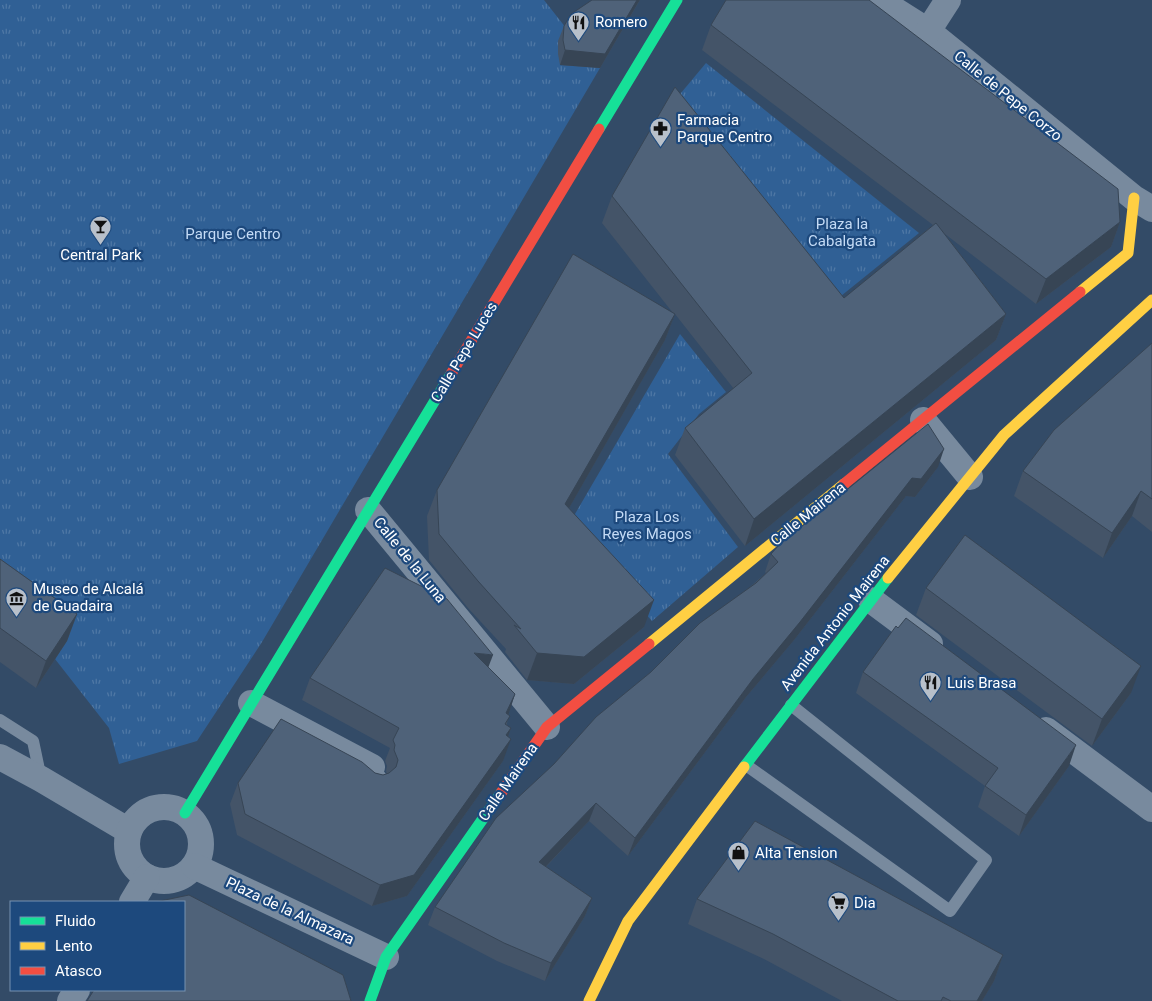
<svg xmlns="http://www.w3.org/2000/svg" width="1152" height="1001" font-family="Roboto,sans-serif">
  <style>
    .grass { fill: url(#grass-tufts) }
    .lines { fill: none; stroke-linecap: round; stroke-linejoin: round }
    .lane { stroke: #788a9e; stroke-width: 12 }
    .street { stroke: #788a9e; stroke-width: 26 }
    .fast { stroke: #16e098; stroke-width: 11 }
    .slow { stroke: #ffcf43; stroke-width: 11 }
    .jam { stroke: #f24e42; stroke-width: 11 }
    .wall { fill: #445468 }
    .shaded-wall { fill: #374555 }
    .building { fill: #4f6279; stroke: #374555 }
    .labels { text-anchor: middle; stroke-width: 4.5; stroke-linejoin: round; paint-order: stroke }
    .poi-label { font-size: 15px; fill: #fff; stroke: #1d497d; text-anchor: start }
    .street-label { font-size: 15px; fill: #fff; stroke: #1d497d }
    .park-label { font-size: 15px; fill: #c4dbf6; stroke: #1d497d }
  </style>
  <defs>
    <pattern id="grass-tufts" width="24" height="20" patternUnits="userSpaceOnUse" patternTransform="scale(1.25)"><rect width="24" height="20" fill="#306095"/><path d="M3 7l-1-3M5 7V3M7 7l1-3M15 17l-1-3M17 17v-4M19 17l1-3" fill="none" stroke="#4f78a5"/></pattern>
  </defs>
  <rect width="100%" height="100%" fill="#334b67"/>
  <g class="grass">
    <path d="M 0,0 L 544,0 L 566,28 L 600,68 L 262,642 L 197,741 L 119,764 L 109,728 L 55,659 L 67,640 L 0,593 Z"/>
    <path d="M 706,63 L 919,233 L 836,300 L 671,105 Z"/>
    <path d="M 680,334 L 726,392 L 699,414 L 668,454 L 738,547 L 652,621 L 568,526 Z"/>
  </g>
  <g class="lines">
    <g class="lane">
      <path d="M 0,720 L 33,741 L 41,779"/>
      <path d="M 746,765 L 950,911 L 986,860 L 791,705"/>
    </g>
    <g class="street">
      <path d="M 879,0 L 928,31 L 1134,198 L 1152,209"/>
      <path d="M 928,31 L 948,0"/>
      <path d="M 923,420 L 970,477"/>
      <path d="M 368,510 L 547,727"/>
      <path d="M 871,600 L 930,644"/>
      <path d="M 251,703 L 372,767 L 367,776 L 375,781"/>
      <path d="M 1046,730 L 1152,809"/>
      <path d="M 0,757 L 41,779 L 129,831"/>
      <circle cx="164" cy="844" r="37"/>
      <path d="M 194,866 L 386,957"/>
      <path d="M 132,902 L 147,877"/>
      <path d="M 70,1001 L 77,990"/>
    </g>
    <g class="fast">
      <path d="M 599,129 L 677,0"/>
      <path d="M 744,767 L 888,578"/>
      <path d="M 185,813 L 451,374"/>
      <path d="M 370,1001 L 386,957 L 501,793"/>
    </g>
    <g class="slow">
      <path d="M 1080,292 L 1128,253 L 1134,198"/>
      <path d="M 888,578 L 1004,435 L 1152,300"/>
      <path d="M 649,644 L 844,484"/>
      <path d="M 589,1001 L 628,921 L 744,767"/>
    </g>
    <g class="jam">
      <path d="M 451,374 L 599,129"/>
      <path d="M 844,484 L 1080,292"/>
      <path d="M 501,793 L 547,727 L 649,644"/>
    </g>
  </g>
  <g class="wall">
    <path d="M 592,0 L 640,0 L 600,68 L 560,65 L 558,54 L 558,41 L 564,26 Z"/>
    <path d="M 711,25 L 1120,222 L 1111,247 L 1036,304 L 945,234 L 1006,314 L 996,340 L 745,546 L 675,455 L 685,428 L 734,389 L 675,314 L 665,340 L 569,508 L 644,627 L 574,684 L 527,680 L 505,652 L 506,649 L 468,608 L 429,560 L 427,516 L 437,490 L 673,313 L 602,223 L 612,196 L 844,298 L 933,225 L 702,50 Z"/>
    <path d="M 1152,343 L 1152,532 L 1132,516 L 1103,558 L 1014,496 L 1023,471 Z"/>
    <path d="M 938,467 L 915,497 L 906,496 L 794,640 L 746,697 L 628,856 L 589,821 L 546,867 L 592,898 L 585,916 L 545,981 L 497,961 L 428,925 L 435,907 L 651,672 L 766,573 L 765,572 L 771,554 Z"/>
    <path d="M 0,559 L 77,614 L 67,641 L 36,688 L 0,662 Z"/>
    <path d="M 926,588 L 1131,693 L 1092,746 L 916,615 Z"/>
    <path d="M 488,667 L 515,694 L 508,715 L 507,725 L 511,728 L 508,737 L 503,761 L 407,896 L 372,906 L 237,835 L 230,804 L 238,783 L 375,773 L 383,775 L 387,774 L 386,771 L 387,766 L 385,761 L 390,748 L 302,700 L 310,678 Z"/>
    <path d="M 863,672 L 1069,766 L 1019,836 L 978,807 L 985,786 L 856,693 Z"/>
    <path d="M 697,899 L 1003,955 L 994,981 L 982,1001 L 842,1001 L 764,959 L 688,924 Z"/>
  </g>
  <g class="shaded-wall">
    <path d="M 637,0 L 640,0 L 638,3 L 600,68 L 560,65 L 565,50 Z"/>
    <path d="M 1120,222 L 1111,247 L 1036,304 L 1046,279 Z"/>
    <path d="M 675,314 L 665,340 L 556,531 L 565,504 Z"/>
    <path d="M 1006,314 L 996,340 L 745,546 L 754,519 Z"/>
    <path d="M 944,449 L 938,467 L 915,497 L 906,496 L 794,640 L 746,697 L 628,856 L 635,838 L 753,679 L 912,478 Z"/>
    <path d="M 1141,491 L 1132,516 L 1103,558 L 1112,533 Z"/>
    <path d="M 654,600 L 644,627 L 574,684 L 527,680 L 537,653 Z"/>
    <path d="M 77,614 L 67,641 L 36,688 L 46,661 Z"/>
    <path d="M 474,653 L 493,655 L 485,676 Z"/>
    <path d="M 1141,666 L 1131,693 L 1092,746 L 1102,719 Z"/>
    <path d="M 515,694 L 508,716 L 506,713 Z"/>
    <path d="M 511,728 L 504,749 L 506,735 Z"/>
    <path d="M 511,739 L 503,761 L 407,896 L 372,906 L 380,885 Z"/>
    <path d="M 1076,745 L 1069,766 L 1019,836 L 1026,815 Z"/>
    <path d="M 596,803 L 589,821 L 533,880 L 539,862 Z"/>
    <path d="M 592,898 L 585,916 L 545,981 L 551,963 Z"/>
    <path d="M 1003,955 L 994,981 L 982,1001 L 977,1001 Z"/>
  </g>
  <g class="building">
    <path d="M 592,0 L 637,0 L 605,54 L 565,50 L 563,40 L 564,26 L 571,14 Z"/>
    <path d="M 726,0 L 869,0 L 1118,189 L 1120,222 L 1046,279 L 711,25 Z"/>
    <path d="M 675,87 L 844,298 L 936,223 L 1006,314 L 754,519 L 685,428 L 752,373 L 612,196 Z"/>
    <path d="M 573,254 L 675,314 L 565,504 L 654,600 L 584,657 L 537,653 L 514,625 L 521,629 L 478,581 L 439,534 L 437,490 Z"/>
    <path d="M 1152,343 L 1152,499 L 1141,491 L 1112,533 L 1023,471 L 1054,430 Z"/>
    <path d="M 928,424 L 944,449 L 921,479 L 912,478 L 800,622 L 753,679 L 635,838 L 596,803 L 539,862 L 592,898 L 551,963 L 504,943 L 435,907 L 496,818 L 554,764 L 596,717 L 651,672 L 700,623 L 756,583 L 778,562 L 771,554 L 780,544 Z"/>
    <path d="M 965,535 L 1141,666 L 1102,719 L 926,588 Z"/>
    <path d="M 0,559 L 77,614 L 46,661 L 0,628 Z"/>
    <path d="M 385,568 L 447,599 L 493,655 L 474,653 L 515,694 L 506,713 L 510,716 L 505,724 L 511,728 L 506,735 L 511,739 L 414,875 L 380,885 L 245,814 L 238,783 L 281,719 L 362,762 L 375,773 L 383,775 L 389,773 L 396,767 L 398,760 L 394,750 L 395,745 L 393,740 L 399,728 L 310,678 Z"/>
    <path d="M 906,618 L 1076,745 L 1026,815 L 985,786 L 998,768 L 863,672 L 896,626 L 898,628 Z"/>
    <path d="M 755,821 L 1003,955 L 977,1001 L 951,1001 L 943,997 L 941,1001 L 898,1001 L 773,934 L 697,899 Z"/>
    <path d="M 189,895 L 343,975 L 351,1001 L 87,1001 L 94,990 L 184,990 L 184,902 L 155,902 Z"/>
  </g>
  <defs>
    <symbol id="restaurant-pin" viewBox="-11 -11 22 30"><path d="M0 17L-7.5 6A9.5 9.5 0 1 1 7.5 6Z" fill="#b8c0ca" stroke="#1d497d"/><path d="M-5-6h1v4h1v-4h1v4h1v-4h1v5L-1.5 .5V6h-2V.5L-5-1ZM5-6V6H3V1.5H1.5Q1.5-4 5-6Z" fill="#111"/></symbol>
    <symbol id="pharmacy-pin" viewBox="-11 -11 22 30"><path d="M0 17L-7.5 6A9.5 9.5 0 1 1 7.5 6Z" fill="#b8c0ca" stroke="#1d497d"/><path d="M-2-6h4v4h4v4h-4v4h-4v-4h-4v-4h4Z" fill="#111"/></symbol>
    <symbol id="bar-pin" viewBox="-11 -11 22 30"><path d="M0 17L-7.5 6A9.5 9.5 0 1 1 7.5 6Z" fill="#b8c0ca" stroke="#1d497d"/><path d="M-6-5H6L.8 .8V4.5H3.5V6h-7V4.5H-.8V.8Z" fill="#111"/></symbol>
    <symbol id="museum-pin" viewBox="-11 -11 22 30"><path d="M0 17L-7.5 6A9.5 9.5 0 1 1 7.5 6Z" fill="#b8c0ca" stroke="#1d497d"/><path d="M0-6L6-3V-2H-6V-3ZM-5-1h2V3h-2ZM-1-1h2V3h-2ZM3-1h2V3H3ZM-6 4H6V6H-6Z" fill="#111"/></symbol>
    <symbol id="shop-pin" viewBox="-11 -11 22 30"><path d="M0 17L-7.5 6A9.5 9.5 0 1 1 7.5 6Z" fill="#b8c0ca" stroke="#1d497d"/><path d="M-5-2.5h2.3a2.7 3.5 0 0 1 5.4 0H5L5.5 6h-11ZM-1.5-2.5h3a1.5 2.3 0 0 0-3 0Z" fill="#111"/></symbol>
    <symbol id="supermarket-pin" viewBox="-11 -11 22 30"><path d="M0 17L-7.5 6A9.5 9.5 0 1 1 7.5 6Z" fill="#b8c0ca" stroke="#1d497d"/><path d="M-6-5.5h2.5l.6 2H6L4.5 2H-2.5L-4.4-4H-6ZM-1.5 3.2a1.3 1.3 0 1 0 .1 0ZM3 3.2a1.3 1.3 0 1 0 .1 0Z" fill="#111"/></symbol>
  </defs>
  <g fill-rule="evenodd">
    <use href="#restaurant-pin" x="566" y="10" width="25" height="34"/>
    <use href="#pharmacy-pin" x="648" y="116" width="25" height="34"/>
    <use href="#bar-pin" x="88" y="214" width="25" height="34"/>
    <use href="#museum-pin" x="4" y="586" width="25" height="34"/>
    <use href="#restaurant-pin" x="918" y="670" width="25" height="34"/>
    <use href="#shop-pin" x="726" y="840" width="25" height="34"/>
    <use href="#supermarket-pin" x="826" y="890" width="25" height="34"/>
  </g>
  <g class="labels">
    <g class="poi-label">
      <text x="595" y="27">Romero</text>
      <text x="677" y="125">Farmacia<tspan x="677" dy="17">Parque Centro</tspan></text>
      <text x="101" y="260" text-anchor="middle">Central Park</text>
      <text x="33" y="594">Museo de Alcalá<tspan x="33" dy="17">de Guadaira</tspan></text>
      <text x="947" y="688">Luis Brasa</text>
      <text x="755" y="858">Alta Tension</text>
      <text x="854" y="908">Dia</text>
    </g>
    <g class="street-label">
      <text transform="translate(1008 96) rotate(39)" y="5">Calle de Pepe Corzo</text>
      <text transform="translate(464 352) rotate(-59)" y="5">Calle Pepe Luces</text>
      <text transform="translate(808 514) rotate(-39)" y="5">Calle Mairena</text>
      <text transform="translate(410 560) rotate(51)" y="5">Calle de la Luna</text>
      <text transform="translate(835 623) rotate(-52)" y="5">Avenida Antonio Mairena</text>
      <text transform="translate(508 782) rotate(-55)" y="5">Calle Mairena</text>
      <text transform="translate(290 911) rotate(25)" y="5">Plaza de la Almazara</text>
    </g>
    <g class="park-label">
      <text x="842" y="229">Plaza la<tspan x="842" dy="17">Cabalgata</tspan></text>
      <text x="233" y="239">Parque Centro</text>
      <text x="647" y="522">Plaza Los<tspan x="647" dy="17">Reyes Magos</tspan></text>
    </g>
  </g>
  <rect x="10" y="901" width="175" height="90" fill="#1d497d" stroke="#7792b1"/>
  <rect x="20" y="917" width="25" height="8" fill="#16e098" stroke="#7792b1"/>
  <text x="55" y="926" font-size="15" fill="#ffffff">Fluido</text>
  <rect x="20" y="942" width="25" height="8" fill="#ffcf43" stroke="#7792b1"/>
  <text x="55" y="951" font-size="15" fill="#ffffff">Lento</text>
  <rect x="20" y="967" width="25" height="8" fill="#f24e42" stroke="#7792b1"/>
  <text x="55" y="976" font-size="15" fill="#ffffff">Atasco</text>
</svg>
